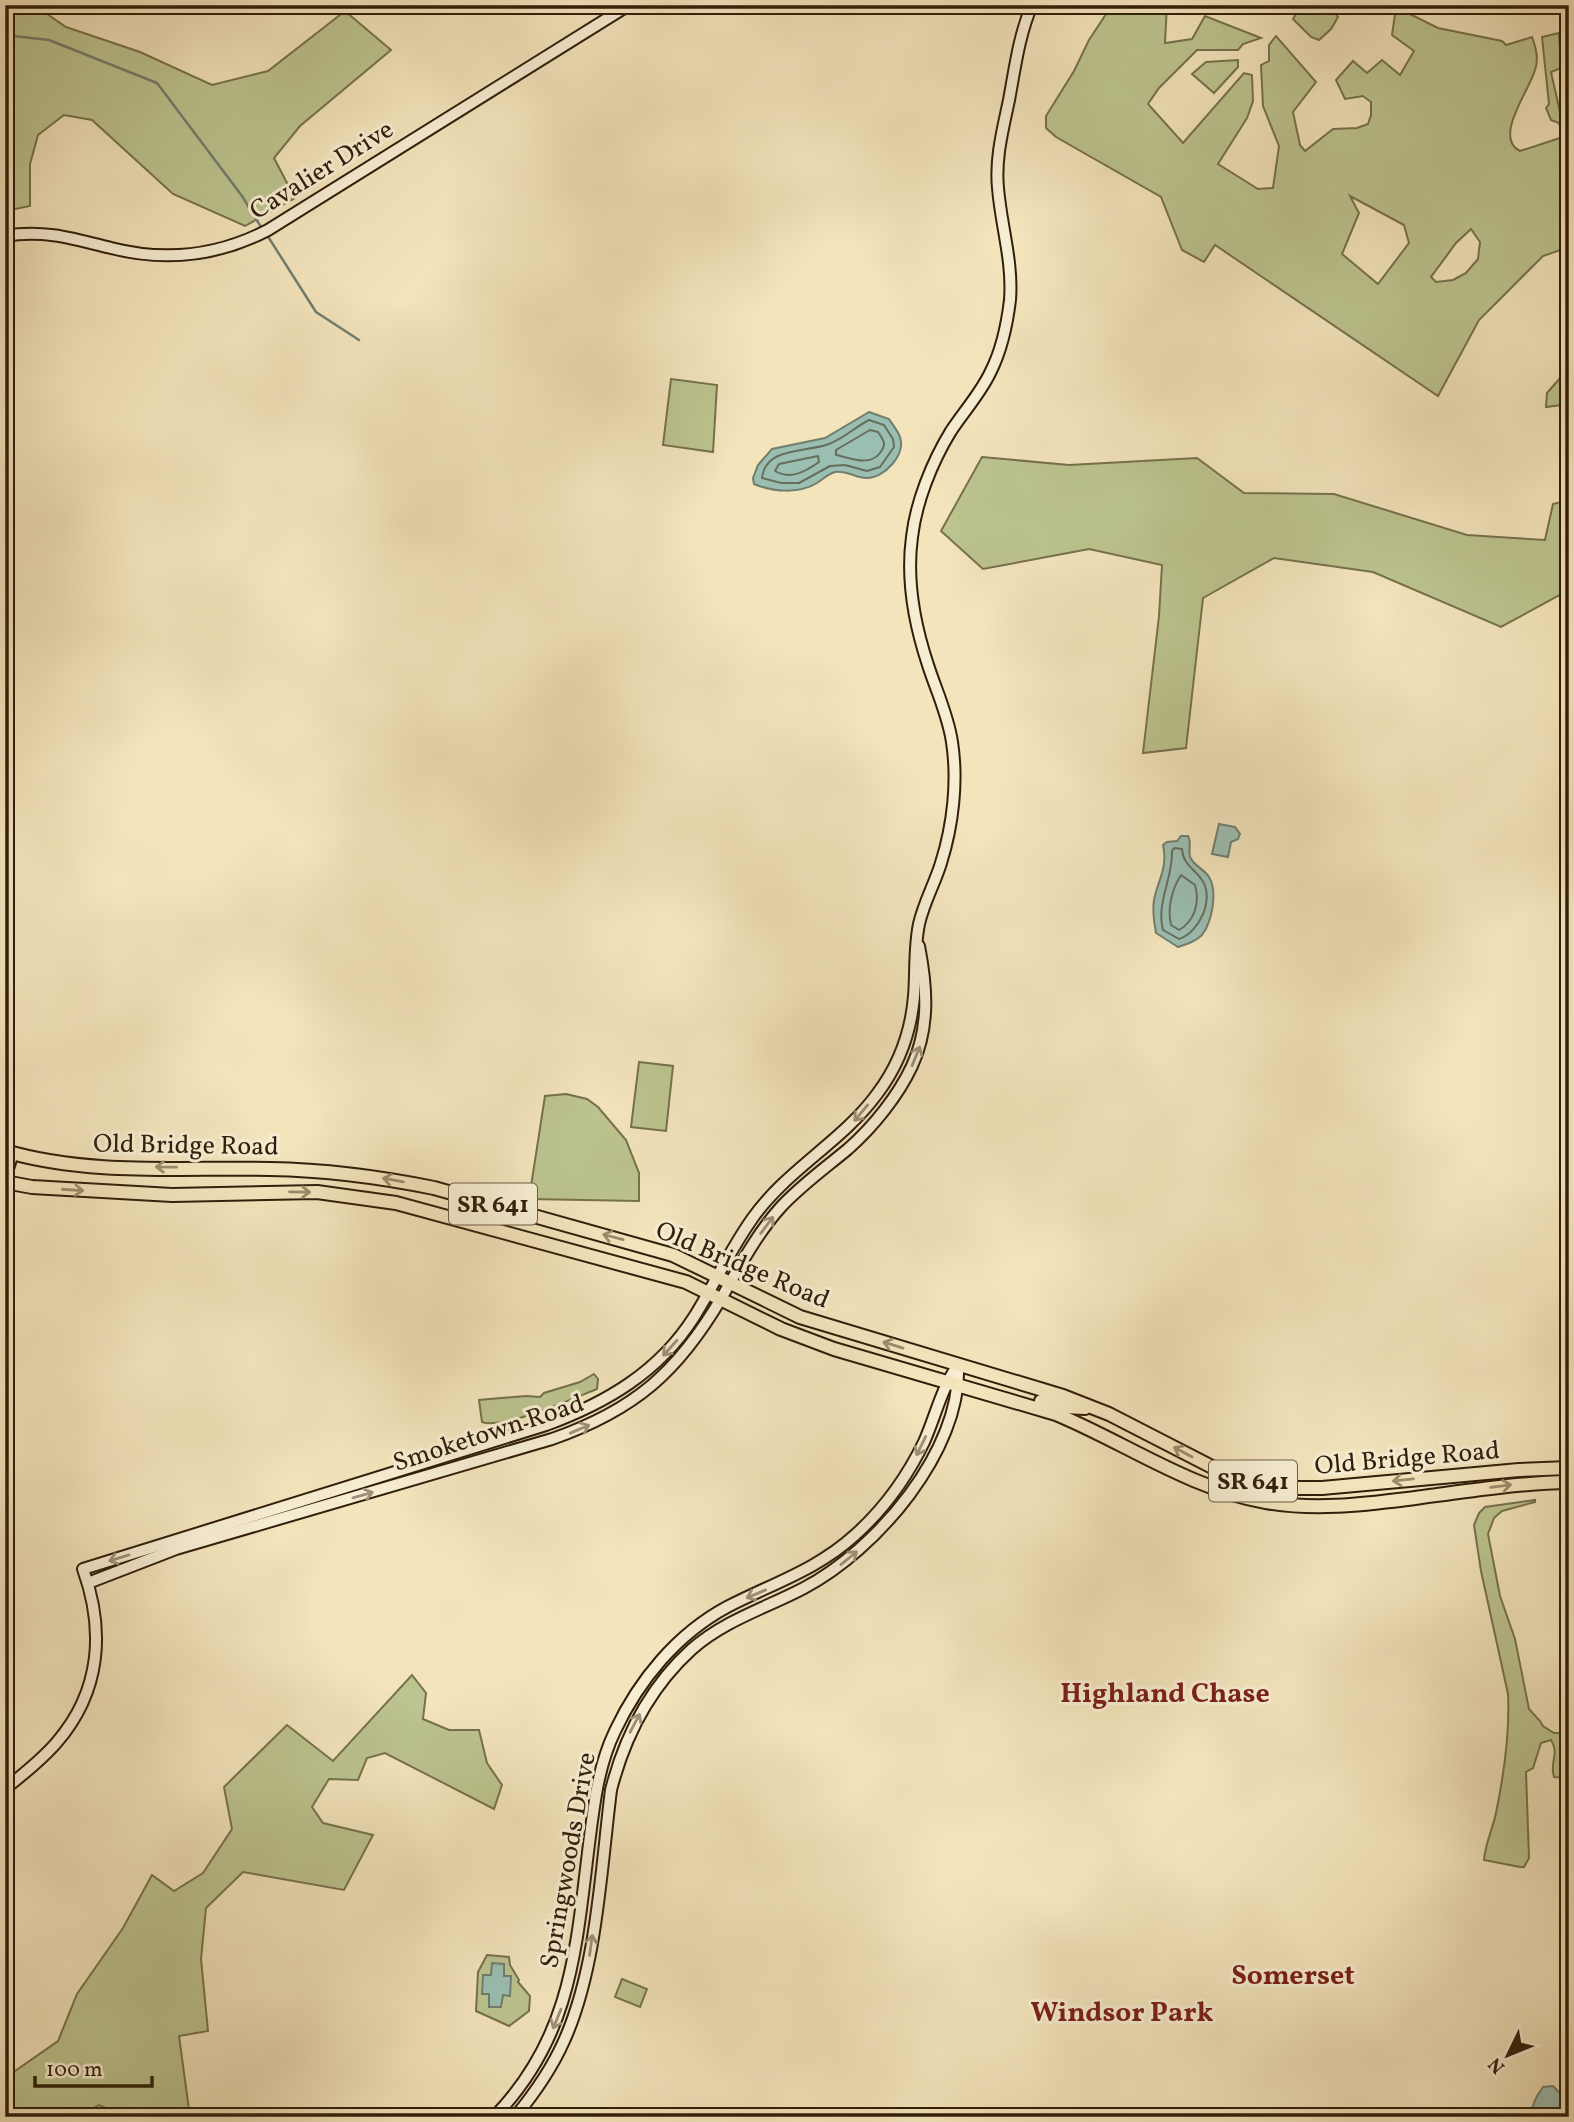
<svg xmlns="http://www.w3.org/2000/svg" width="1574" height="2122" font-family="Vollkorn,serif">
  <style>
    .green { fill: #bcc48f; stroke: #76714c; stroke-width: 2; fill-rule: evenodd }
    .water { fill: #9bbeb2; stroke: #717e6e; stroke-width: 2 }
    .lines { fill: none; stroke-linecap: round; stroke-linejoin: round }
    .shore { stroke: #666e5e; stroke-width: 2 }
    .stream { stroke: #717e6e; stroke-width: 2.5 }
    .secondary-casing { stroke: #311e09; stroke-width: 14 }
    .primary-casing { stroke: #311e09; stroke-width: 16 }
    .secondary { stroke: #f7edd3; stroke-width: 10 }
    .primary { stroke: #f3e4bc; stroke-width: 12 }
    .oneway { stroke: #9e9078 }
    .oneway2 { stroke: #9c8b6b }
    .labels { text-anchor: middle; stroke-width: 6; stroke-linejoin: round; paint-order: stroke }
    .shield { fill: #f7edd3; stroke: #6c5c46; stroke-width: 2 }
    .shield-label { font-size: 24px; font-weight: bold; fill: #311e09 }
    .street-label { font-size: 26px; fill: #311e09; stroke: #f7edd3 }
    .neighbourhood-label { font-size: 28px; font-weight: bold; fill: #7a1f14; stroke: #f7edd3 }
  </style>
  <rect width="100%" height="100%" fill="#f3e4bc"/>
  <filter id="stains"><feTurbulence type="fractalNoise" baseFrequency=".00286" numOctaves="4"/><feColorMatrix values="0 0 0 0 .2 0 0 0 0 .09 0 0 0 0 .02 0 0 0 .5 -.17"/></filter>
  <radialGradient id="worn" r=".72"><stop offset=".6" stop-color="#630" stop-opacity="0"/><stop offset="1" stop-color="#630" stop-opacity=".3"/></radialGradient>
  <g class="green">
    <path d="M 5,5 L 34,5 L 66,27 L 140,52 L 212,85 L 268,71 L 345,11 L 391,50 L 300,126 L 274,158 L 295,198 L 245,226 L 173,194 L 92,120 L 64,115 L 38,135 L 30,164 L 30,206 L 5,211 Z"/>
    <path d="M 1112,5 L 1167,5 L 1165,43 L 1192,39 L 1205,16 L 1261,38 L 1243,44 L 1238,50 L 1197,50 L 1159,88 L 1148,104 L 1183,143 L 1244,73 L 1252,75 L 1253,101 L 1247,118 L 1218,164 L 1258,189 L 1273,188 L 1279,146 L 1263,106 L 1261,65 L 1269,61 L 1269,45 L 1276,36 L 1316,82 L 1293,112 L 1300,145 L 1305,151 L 1333,129 L 1357,128 L 1368,124 L 1371,115 L 1371,102 L 1363,96 L 1345,99 L 1336,80 L 1353,61 L 1367,73 L 1382,60 L 1400,75 L 1414,51 L 1392,35 L 1396,7 L 1438,28 L 1502,41 L 1506,45 L 1532,37 C 1536,48 1539,59 1535,70 C 1529,91 1493,138 1520,151 L 1563,137 L 1559,123 L 1551,120 L 1546,108 L 1549,104 L 1542,37 L 1559,33 L 1561,68 L 1551,72 L 1560,112 L 1569,114 L 1569,247 L 1543,256 L 1479,320 L 1438,396 L 1215,245 L 1204,262 L 1182,250 L 1161,197 L 1056,137 L 1046,128 L 1046,116 L 1074,71 L 1089,40 ZM 1350,196 L 1404,225 L 1409,243 L 1378,284 L 1342,254 L 1359,213 ZM 1471,229 L 1480,242 L 1478,259 L 1466,273 L 1453,280 L 1436,282 L 1431,277 L 1456,243 Z"/>
    <path d="M 1301,5 C 1317,5 1328,3 1338,17 L 1331,29 L 1319,40 L 1311,37 L 1293,19 Z"/>
    <path d="M 1238,60 L 1238,67 L 1214,93 L 1192,74 L 1206,62 Z"/>
    <path d="M 1569,368 L 1569,404 L 1546,407 L 1547,393 Z"/>
    <path d="M 671,379 L 717,385 L 713,452 L 663,445 Z"/>
    <path d="M 982,457 L 1069,465 L 1197,458 L 1244,493 L 1334,494 L 1467,535 L 1545,540 L 1553,504 L 1569,500 L 1569,590 L 1501,627 L 1373,572 L 1274,558 L 1203,598 L 1186,748 L 1143,753 L 1159,616 L 1162,565 L 1089,549 L 983,569 L 941,531 Z"/>
    <path d="M 639,1062 L 673,1066 L 666,1131 L 631,1127 Z"/>
    <path d="M 566,1094 L 587,1099 L 598,1107 L 626,1140 L 639,1173 L 639,1201 L 529,1199 L 545,1096 Z"/>
    <path d="M 594,1374 L 598,1379 L 597,1389 C 574,1398 503,1430 482,1422 L 479,1400 L 526,1396 L 540,1397 L 544,1393 L 580,1382 Z"/>
    <path d="M 1535,1500 L 1535,1502 L 1502,1511 L 1494,1518 L 1488,1534 L 1500,1596 L 1515,1639 L 1529,1709 L 1540,1721 L 1543,1726 L 1554,1733 L 1569,1733 L 1569,1778 L 1554,1777 C 1549,1763 1560,1754 1551,1740 L 1541,1743 L 1533,1768 L 1526,1772 L 1529,1858 L 1524,1867 L 1520,1867 L 1484,1860 C 1485,1844 1493,1828 1496,1813 C 1504,1774 1510,1734 1508,1694 L 1481,1571 L 1474,1525 L 1479,1513 L 1485,1507 Z"/>
    <path d="M 412,1675 L 426,1693 L 423,1719 L 449,1730 L 479,1730 L 487,1763 L 502,1785 L 494,1809 L 385,1753 L 367,1758 L 358,1780 L 329,1779 L 312,1807 L 323,1823 L 373,1835 L 344,1890 L 243,1872 L 206,1908 L 201,1959 L 208,2031 L 179,2036 L 190,2117 L 127,2117 L 99,2105 L 78,2117 L 5,2117 L 5,2078 L 58,2041 L 77,1994 L 123,1928 L 152,1875 L 174,1891 L 203,1873 L 232,1829 L 224,1787 L 287,1725 L 333,1761 Z"/>
    <path d="M 487,1955 L 509,1957 L 510,1965 L 519,1980 L 518,1982 L 530,1996 L 529,2011 L 509,2026 L 476,2011 L 478,1972 Z"/>
    <path d="M 622,1979 L 647,1989 L 640,2007 L 615,1997 Z"/>
  </g>
  <g class="water">
    <path d="M 869,412 L 889,419 C 892,424 898,431 900,437 C 906,455 884,478 867,478 C 855,478 847,470 835,472 C 828,474 823,479 817,483 C 799,494 773,492 754,484 L 753,478 L 758,465 L 772,449 L 825,438 Z"/>
    <path d="M 1219,824 L 1235,827 L 1240,834 L 1238,839 L 1231,842 L 1228,857 L 1212,854 Z"/>
    <path d="M 1181,836 L 1188,836 C 1192,843 1188,850 1190,857 C 1194,866 1204,869 1209,877 C 1218,891 1212,922 1202,935 C 1196,941 1185,945 1178,947 L 1156,933 C 1154,922 1152,911 1154,900 C 1158,879 1168,869 1163,845 L 1167,842 L 1177,841 Z"/>
    <path d="M 492,1963 L 504,1964 L 504,1976 L 511,1976 L 510,1996 L 503,1995 L 501,2007 L 489,2007 L 489,1994 L 482,1994 L 483,1975 L 491,1975 Z"/>
    <path d="M 1553,2086 L 1567,2101 L 1568,2117 L 1531,2117 C 1531,2107 1537,2095 1543,2087 Z"/>
  </g>
  <g class="lines">
    <g class="shore">
      <path d="M 869,420 L 884,425 L 893,439 L 894,447 L 880,467 L 867,471 L 845,465 L 830,466 L 799,483 L 781,483 L 762,478 C 765,448 803,452 826,445 C 841,441 855,427 869,420 Z"/>
      <path d="M 870,430 L 878,432 C 884,441 887,444 880,453 C 869,467 851,458 836,455 L 836,450 Z"/>
      <path d="M 818,456 L 819,462 C 805,472 790,480 775,471 L 779,464 Z"/>
      <path d="M 1174,848 L 1182,849 C 1183,865 1194,868 1202,880 C 1215,899 1199,933 1179,939 L 1163,930 C 1156,902 1173,879 1172,851 Z"/>
      <path d="M 1181,875 L 1195,885 C 1200,902 1195,921 1179,930 L 1171,925 C 1167,908 1172,889 1181,875 Z"/>
    </g>
    <g class="stream">
      <path d="M 5,35 L 49,40 L 157,83 L 242,196 L 261,227"/>
      <path d="M 267,235 L 316,312 L 359,340"/>
    </g>
    <defs>
      <g id="secondary">
        <path d="M 5,236 C 44,229 75,239 111,248 C 166,262 218,256 268,230 L 629,5"/>
        <path d="M 88,1583 L 176,1549 L 552,1439 C 635,1410 678,1372 722,1297 C 740,1266 756,1235 780,1208 C 800,1186 824,1169 848,1149 C 873,1127 898,1096 912,1066 C 930,1027 927,987 919,946"/>
        <path d="M 5,1789 C 23,1774 42,1760 57,1742 C 101,1691 105,1630 83,1569 L 546,1425 C 606,1403 659,1372 694,1317 C 714,1285 730,1250 752,1219 C 786,1170 842,1142 877,1094 C 899,1065 911,1032 914,996 C 916,972 914,948 919,924 C 924,902 935,883 941,863 C 953,825 958,781 952,742 C 948,715 936,690 928,665 C 914,623 906,581 912,537 C 916,502 932,462 951,431 C 964,411 981,393 991,371 C 1002,349 1007,325 1010,300 C 1013,261 1001,226 998,188 C 995,158 1003,129 1009,100 C 1015,68 1019,35 1032,5"/>
        <path d="M 494,2117 C 572,2037 576,1948 589,1844 C 594,1805 598,1766 615,1731 C 639,1680 677,1634 727,1607 C 771,1584 817,1570 855,1535 C 884,1509 907,1477 924,1442 C 936,1415 941,1389 958,1365"/>
        <path d="M 515,2117 C 534,2094 552,2068 564,2041 C 597,1968 601,1869 611,1790 C 625,1735 650,1687 692,1649 C 725,1620 766,1608 804,1588 C 876,1550 962,1451 958,1365"/>
      </g>
      <g id="primary">
        <path d="M 5,1151 C 90,1176 183,1167 270,1169 C 325,1170 380,1177 434,1188 L 673,1255 L 800,1317 L 1063,1396 L 1109,1414 L 1218,1470 L 1261,1484 L 1286,1488 L 1322,1488 L 1519,1470 L 1569,1468"/>
        <path d="M 5,1175 L 12,1153"/>
        <path d="M 5,1182 L 32,1187 L 172,1195 L 317,1192 L 396,1203 L 686,1282 L 781,1329 L 834,1349 L 1056,1414 C 1126,1443 1190,1489 1266,1502 C 1316,1511 1366,1504 1415,1498 C 1466,1491 1517,1483 1569,1482"/>
        <path d="M 1041,1401 L 1062,1407 L 1085,1408"/>
      </g>
    </defs>
    <use href="#secondary" class="secondary-casing"/>
    <use href="#primary" class="primary-casing"/>
    <use href="#secondary" class="secondary"/>
    <use href="#primary" class="primary"/>
  </g>
  <defs><path id="oneway-shaft" d="M-6 0H5M1.5-3L5.5 0L1.5 3" fill="none" stroke-width="1.6" stroke-linecap="round" stroke-linejoin="round" transform="scale(1.75)"/></defs>
  <g class="oneway">
    <use href="#oneway-shaft" transform="translate(916 1056) rotate(-68)"/>
    <use href="#oneway-shaft" transform="translate(861 1113) rotate(130)"/>
    <use href="#oneway-shaft" transform="translate(767 1225) rotate(-53)"/>
    <use href="#oneway-shaft" transform="translate(670 1348) rotate(132)"/>
    <use href="#oneway-shaft" transform="translate(580 1429) rotate(-23)"/>
    <use href="#oneway-shaft" transform="translate(921 1446) rotate(116)"/>
    <use href="#oneway-shaft" transform="translate(363 1495) rotate(-16)"/>
    <use href="#oneway-shaft" transform="translate(119 1558) rotate(163)"/>
    <use href="#oneway-shaft" transform="translate(849 1558) rotate(-39)"/>
    <use href="#oneway-shaft" transform="translate(756 1594) rotate(157)"/>
    <use href="#oneway-shaft" transform="translate(635 1723) rotate(-62)"/>
    <use href="#oneway-shaft" transform="translate(591 1945) rotate(-82)"/>
    <use href="#oneway-shaft" transform="translate(557 2019) rotate(112)"/>
  </g>
  <g class="oneway2">
    <use href="#oneway-shaft" transform="translate(166 1167) rotate(-179)"/>
    <use href="#oneway-shaft" transform="translate(393 1180) rotate(-170)"/>
    <use href="#oneway-shaft" transform="translate(73 1190) rotate(4)"/>
    <use href="#oneway-shaft" transform="translate(300 1192) rotate(1)"/>
    <use href="#oneway-shaft" transform="translate(613 1237) rotate(-165)"/>
    <use href="#oneway-shaft" transform="translate(893 1345) rotate(-163)"/>
    <use href="#oneway-shaft" transform="translate(1183 1452) rotate(-152)"/>
    <use href="#oneway-shaft" transform="translate(1403 1480) rotate(174)"/>
    <use href="#oneway-shaft" transform="translate(1501 1486) rotate(-7)"/>
  </g>
  <g class="labels">
    <g class="shield">
      <rect x="449" y="1183.5" width="88" height="41" rx="5"/>
      <rect x="1209" y="1460.5" width="88" height="41" rx="5"/>
    </g>
    <g class="shield-label">
      <text x="493" y="1212">SR 641</text>
      <text x="1253" y="1489">SR 641</text>
    </g>
    <g class="street-label">
      <text transform="translate(321 169) rotate(-32)" y="9">Cavalier Drive</text>
      <text transform="translate(186 1144) rotate(1)" y="9">Old Bridge Road</text>
      <text transform="translate(743 1264) rotate(23)" y="9">Old Bridge Road</text>
      <text transform="translate(488 1432) rotate(-18)" y="9">Smoketown Road</text>
      <text transform="translate(1407 1457) rotate(-5)" y="9">Old Bridge Road</text>
      <text transform="translate(567 1860) rotate(-80)" y="9">Springwoods Drive</text>
    </g>
    <g class="neighbourhood-label">
      <text x="1165" y="1702">Highland Chase</text>
      <text x="1293" y="1984">Somerset</text>
      <text x="1122" y="2021">Windsor Park</text>
    </g>
  </g>
  <rect width="1574" height="2122" fill="none" stroke="#f3e4bc" stroke-width="28"/>
  <rect x="7" y="7" width="1560" height="2108" fill="none" stroke="#311e09" stroke-width="3.5"/>
  <rect x="14" y="14" width="1546" height="2094" fill="none" stroke="#311e09" stroke-width="2"/>
  <g transform="translate(1508 2055) rotate(227)" stroke="#f7edd3" stroke-width="5" paint-order="stroke">
  <path d="M0-5L12 26L0 18L-12 26Z" fill="#311e09"/>
  <text y="-10" font-size="19" font-weight="bold" text-anchor="middle" fill="#311e09">N</text>
  </g>
  <path d="M35 2076v10h117v-10" fill="none" stroke="#311e09" stroke-width="3.5"/>
  <text x="46" y="2076" font-size="21" fill="#311e09" stroke="#f7edd3" stroke-width="5" paint-order="stroke">100 m</text>
  <rect width="100%" height="100%" filter="url(#stains)"/>
  <rect width="100%" height="100%" fill="url(#worn)"/>
</svg>
